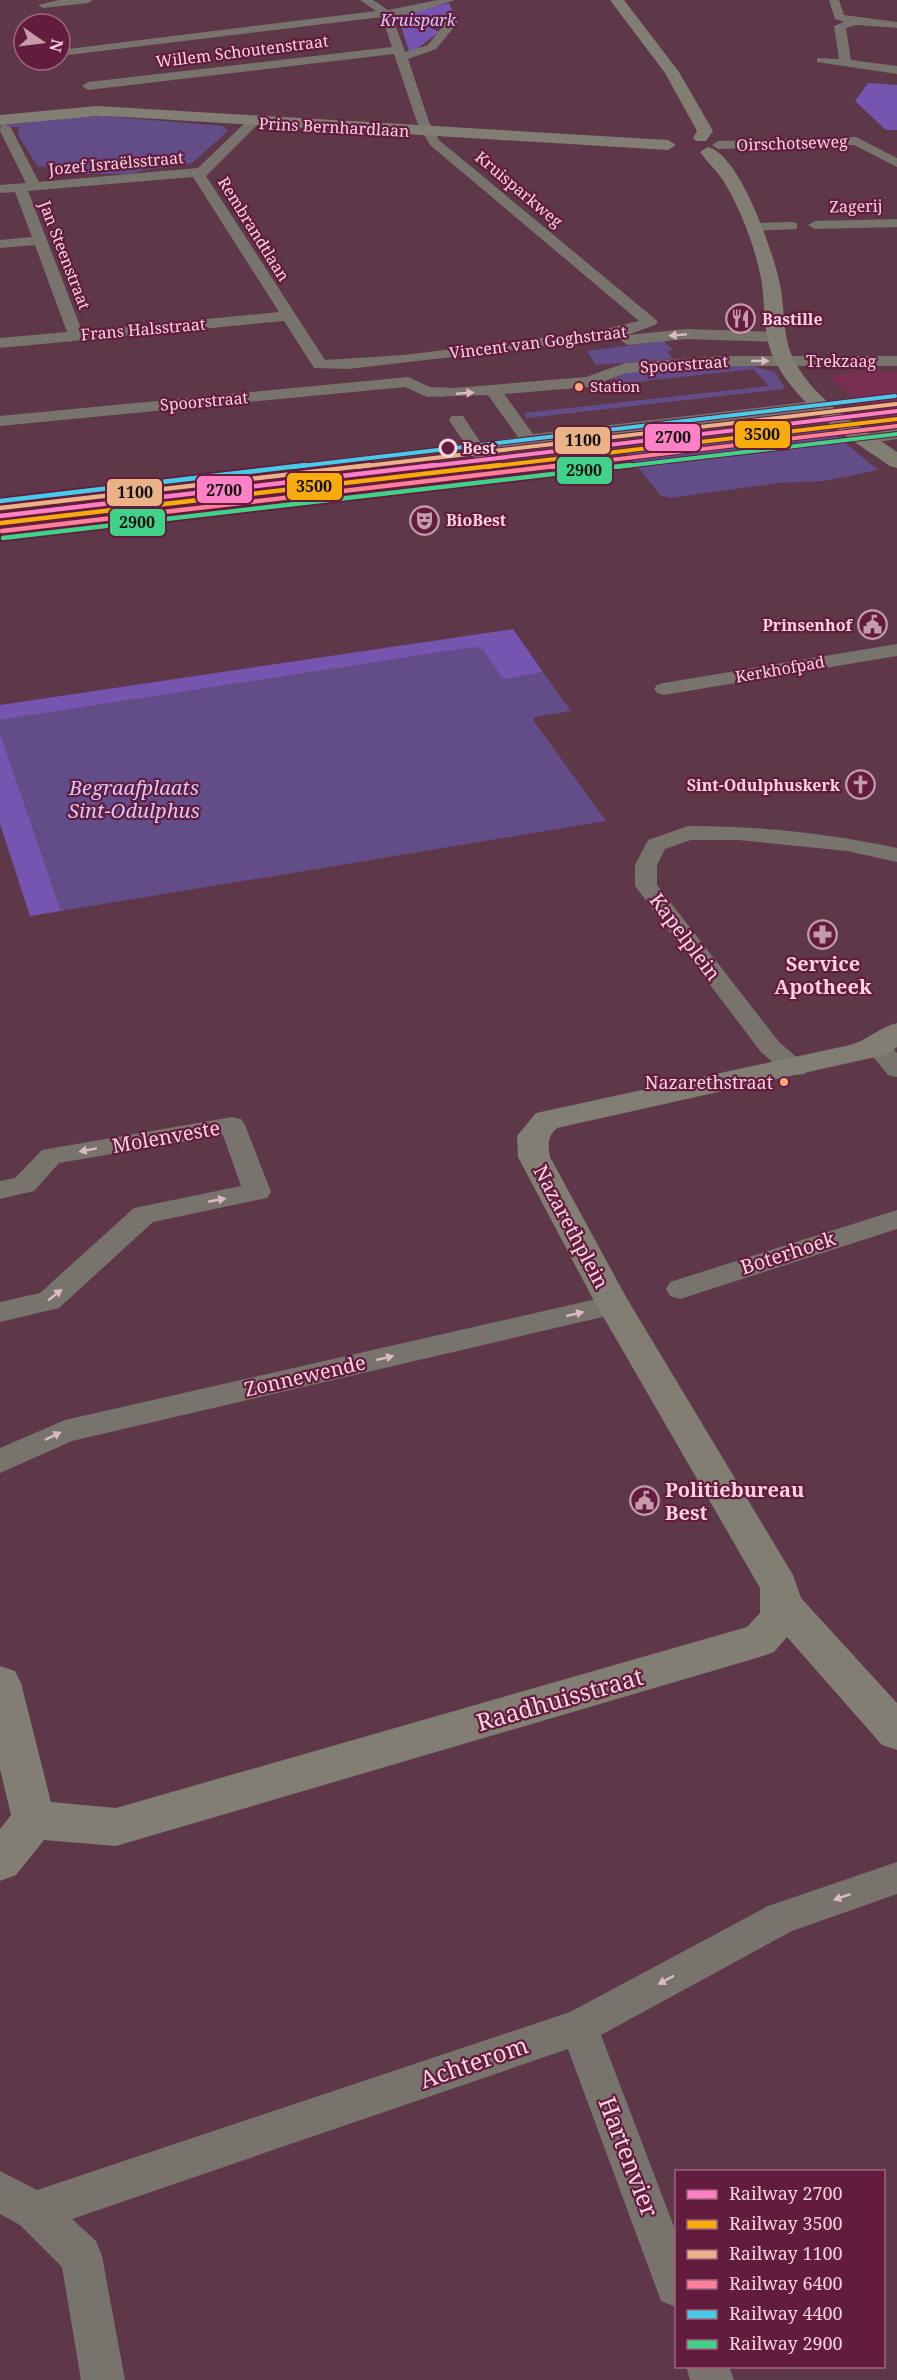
<svg xmlns="http://www.w3.org/2000/svg" width="897" height="2380" font-family="'Noto Serif',serif">
  <style>
    .built { fill: #792f51 }
    .green { fill: #624d89 }
    .forest { fill: #7555b0 }
    .lines { fill: none; stroke-linecap: round; stroke-linejoin: round }
    .street { fill: #78736c; fill-rule: evenodd }
    .secondary { fill: #827e74; fill-rule: evenodd }
    .rail { stroke: #8c7e7f; stroke-width: 2; stroke-dasharray: 5 3; stroke-linecap: butt }
    .rail-1-far1-casing { stroke: #621c3d; stroke-width: 6 }
    .rail-1-casing { stroke: #621c3d; stroke-width: 8 }
    .rail-2-far1-casing { stroke: #621c3d; stroke-width: 6 }
    .rail-2-casing { stroke: #621c3d; stroke-width: 8 }
    .rail-3-far1-casing { stroke: #621c3d; stroke-width: 6 }
    .rail-3-casing { stroke: #621c3d; stroke-width: 8 }
    .rail-4-far1-casing { stroke: #621c3d; stroke-width: 6 }
    .rail-4-casing { stroke: #621c3d; stroke-width: 8 }
    .rail-5-far1-casing { stroke: #621c3d; stroke-width: 6 }
    .rail-5-casing { stroke: #621c3d; stroke-width: 8 }
    .rail-6-far1-casing { stroke: #621c3d; stroke-width: 6 }
    .rail-6-casing { stroke: #621c3d; stroke-width: 8 }
    .rail-1-far1 { stroke: #ff80c5; stroke-width: 4 }
    .rail-1 { stroke: #ff80c5; stroke-width: 4.5 }
    .rail-2-far1 { stroke: #f8ab0d; stroke-width: 4 }
    .rail-2 { stroke: #f8ab0d; stroke-width: 4.5 }
    .rail-3-far1 { stroke: #ebb288; stroke-width: 4 }
    .rail-3 { stroke: #ebb288; stroke-width: 4.5 }
    .rail-4-far1 { stroke: #ff8098; stroke-width: 4 }
    .rail-4 { stroke: #ff8098; stroke-width: 4.5 }
    .rail-5-far1 { stroke: #46cce9; stroke-width: 4 }
    .rail-5 { stroke: #46cce9; stroke-width: 4.5 }
    .rail-6-far1 { stroke: #40d288; stroke-width: 4 }
    .rail-6 { stroke: #40d288; stroke-width: 4.5 }
    .oneway { fill: #dbbac3 }
    .bus-dot { fill: #fea67b; stroke: #621c3d; stroke-width: 2 }
    .stop-dot { fill: #621c3d; stroke: #fcd1e0; stroke-width: 3 }
    .labels { text-anchor: middle; stroke-width: 4.5; stroke-linejoin: round; paint-order: stroke }
    .far-bus-label { font-size: 15px; fill: #fcd1e0; stroke: #621c3d; text-anchor: start }
    .far-park-label { font-size: 16px; font-style: italic; fill: #d5c9fe; stroke: #621c3d }
    .far-street-label { font-size: 16px; fill: #fcd1e0; stroke: #621c3d }
    .far-poi-label { font-size: 16px; font-weight: bold; fill: #fcd1e0; stroke: #621c3d; text-anchor: start }
    .far-stop-label { font-size: 16px; font-weight: bold; fill: #fcd1e0; stroke: #621c3d; text-anchor: start }
    .bus-label { font-size: 18px; fill: #fcd1e0; stroke: #621c3d; text-anchor: end }
    .park-label { font-size: 20px; font-style: italic; fill: #d5c9fe; stroke: #621c3d }
    .street-label { font-size: 20px; fill: #fcd1e0; stroke: #621c3d }
    .poi-label { font-size: 20px; font-weight: bold; fill: #fcd1e0; stroke: #621c3d }
    .near-street-label { font-size: 24px; fill: #fcd1e0; stroke: #621c3d }
    .line-badge { stroke: #621c3d; stroke-width: 2 }
    .pale-badge-label { font-size: 16px; text-anchor: middle; font-weight: bold; fill: #111 }
  </style>
  <rect width="100%" height="100%" fill="#5e3849"/>
  <path class="built" d="M 872,370 L 897,373 L 897,426 L 883,428 L 828,375 Z"/>
  <g class="green">
    <path d="M 102,116 L 223,126 L 228,131 L 192,163 L 183,165 L 143,170 L 132,174 L 61,174 L 68,168 L 64,164 L 38,167 L 18,135 L 19,127 L 8,127 L 5,123 Z"/>
    <path d="M 664,341 L 673,350 L 667,352 L 674,359 L 596,365 L 587,351 Z"/>
    <path d="M 755,364 L 755,367 L 775,372 L 785,389 L 527,418 L 524,413 L 769,386 L 753,369 L 636,382 L 639,388 L 616,390 L 610,380 L 629,372 Z"/>
    <path d="M 827,428 L 878,470 L 824,481 L 778,483 L 670,498 L 660,495 L 626,452 Z"/>
    <path d="M 474,647 L 483,648 L 503,678 L 543,672 L 571,711 L 535,717 L 533,720 L 606,821 L 61,911 L 0,733 L 0,720 Z"/>
  </g>
  <g class="forest">
    <path d="M 449,3 L 458,23 L 432,22 L 429,27 L 439,32 L 414,51 L 409,51 L 398,17 L 405,12 Z"/>
    <path d="M 868,83 L 897,85 L 897,130 L 886,130 L 855,101 Z"/>
    <path d="M 513,629 L 543,672 L 503,679 L 483,649 L 474,647 L 0,720 L 0,705 Z"/>
    <path d="M 0,733 L 61,911 L 30,916 L 0,824 Z"/>
  </g>
  <g class="lines">
    <g class="street">
      <path d="M 59,0 L 93,0 L 88,3 L 43,8 L 38,5 Z"/>
      <path d="M 360,0 L 373,0 L 388,10 L 438,0 L 455,0 L 417,12 L 392,16 L 405,52 L 428,45 L 442,27 L 438,23 L 440,21 L 448,21 L 455,26 L 436,49 L 408,59 L 429,122 L 439,140 L 655,319 L 658,322 L 655,325 L 630,334 L 597,340 L 348,369 L 314,368 L 284,321 L 0,348 L 0,338 L 67,332 L 35,245 L 0,248 L 0,240 L 32,237 L 15,192 L 0,193 L 0,185 L 26,183 L 0,131 L 1,125 L 5,124 L 11,128 L 39,182 L 198,168 L 249,119 L 257,119 L 257,125 L 206,176 L 325,360 L 404,355 L 597,331 L 639,321 L 430,145 L 417,122 L 394,54 L 88,90 L 82,86 L 88,82 L 392,47 L 382,17 L 68,55 L 62,52 L 68,49 L 376,11 ZM 193,177 L 279,312 L 82,331 L 28,191 Z"/>
      <path d="M 829,0 L 839,0 L 844,15 L 897,22 L 897,28 L 857,25 L 846,28 L 851,60 L 897,66 L 897,74 L 817,62 L 817,58 L 839,59 L 834,26 L 844,22 L 835,19 Z"/>
      <path d="M 856,137 L 897,158 L 897,167 L 854,145 L 718,149 L 712,145 L 718,141 Z"/>
      <path d="M 897,219 L 897,227 L 815,229 L 808,225 L 815,221 Z"/>
      <path d="M 792,222 L 797,223 L 797,229 L 753,231 L 746,227 L 753,223 Z"/>
      <path d="M 686,329 L 779,332 L 787,337 L 779,342 L 686,339 L 628,345 L 620,340 L 628,335 Z"/>
      <path d="M 726,356 L 897,356 L 897,366 L 726,366 L 650,371 L 627,373 L 588,387 L 504,394 L 533,434 L 823,400 L 831,405 L 823,410 L 488,452 L 501,471 L 492,476 L 486,475 L 449,420 L 451,416 L 463,416 L 481,443 L 518,437 L 488,395 L 427,397 L 405,387 L 0,426 L 0,416 L 408,377 L 430,387 L 455,388 L 586,377 L 625,363 Z"/>
      <path d="M 897,429 L 897,439 L 866,444 L 858,439 L 860,435 Z"/>
      <path d="M 897,644 L 897,656 L 664,695 L 657,693 L 654,689 L 657,685 L 664,683 Z"/>
      <path d="M 688,826 C 758,826 828,833 897,848 L 897,862 L 847,851 L 738,840 L 691,840 L 665,849 L 657,865 L 657,885 L 779,1042 L 809,1068 L 805,1074 C 786,1078 775,1064 761,1052 L 635,886 L 635,865 L 648,840 Z"/>
      <path d="M 878,1039 L 887,1042 L 897,1053 L 897,1077 L 888,1075 L 865,1047 L 869,1042 Z"/>
      <path d="M 232,1117 L 241,1119 L 245,1125 L 271,1192 L 267,1198 L 153,1222 L 59,1308 L 0,1322 L 0,1302 L 40,1293 L 134,1208 L 241,1186 L 223,1135 L 59,1163 L 34,1191 L 0,1199 L 0,1181 L 15,1178 L 42,1150 Z"/>
      <path d="M 897,1210 L 897,1229 L 680,1299 L 670,1296 L 666,1289 L 670,1282 Z"/>
      <path d="M 614,1295 L 624,1298 L 628,1305 L 624,1312 L 72,1441 L 0,1473 L 0,1448 L 65,1420 Z"/>
      <path d="M 897,1862 L 897,1894 L 792,1931 L 601,2035 L 676,2232 L 676,2307 L 661,2301 L 568,2049 L 72,2219 L 96,2241 L 102,2256 L 125,2380 L 81,2380 L 62,2267 L 20,2225 L 0,2214 L 0,2171 L 37,2190 L 570,2012 L 768,1906 Z"/>
      <path d="M 686,2366 L 729,2366 L 734,2380 L 690,2380 Z"/>
    </g>
    <g class="secondary">
      <path d="M 610,0 L 624,0 L 679,72 L 713,131 L 706,141 L 696,141 L 693,138 L 697,131 L 665,73 Z"/>
      <path d="M 97,106 L 668,140 L 676,145 L 668,150 L 126,117 L 97,116 L 0,125 L 0,115 Z"/>
      <path d="M 708,147 C 741,155 776,259 781,290 C 785,314 783,341 795,362 C 816,402 861,427 897,452 L 897,468 L 890,466 C 848,437 801,409 776,363 C 762,338 766,305 761,278 C 754,244 741,210 723,180 C 716,170 707,162 700,152 Z"/>
      <path d="M 897,1023 L 897,1047 L 889,1054 L 557,1128 C 547,1137 548,1144 550,1157 L 626,1297 L 793,1575 L 801,1598 L 897,1703 L 897,1750 L 882,1745 L 787,1637 L 774,1652 L 760,1657 L 116,1846 L 44,1840 L 16,1875 L 0,1881 L 0,1829 L 11,1815 L 0,1769 L 0,1666 L 15,1671 L 21,1683 L 51,1802 L 116,1808 L 747,1627 L 760,1613 L 760,1588 L 593,1299 L 518,1157 L 517,1136 L 536,1113 L 850,1045 C 868,1040 879,1027 897,1023 Z"/>
    </g>
    <path class="rail" d="M 863,409 L 897,405"/>
    <defs>
      <path id="rail-1-far1" d="M 422,467 L 897,411"/>
      <path id="rail-1" d="M 0,516 L 435,465"/>
      <path id="rail-2-far1" d="M 487,467 L 897,419"/>
      <path id="rail-2" d="M 1,523 L 500,465"/>
      <path id="rail-3-far1" d="M 357,467 L 896,404"/>
      <path id="rail-3" d="M 0,508 L 370,465"/>
      <path id="rail-4-far1" d="M 551,467 L 897,426"/>
      <path id="rail-4" d="M 2,531 L 564,465"/>
      <path id="rail-5-far1" d="M 293,467 L 895,396"/>
      <path id="rail-5" d="M 0,501 L 306,465"/>
      <path id="rail-6-far1" d="M 617,467 L 897,434"/>
      <path id="rail-6" d="M 3,538 L 630,465"/>
    </defs>
    <use href="#rail-1-far1" class="rail-1-far1-casing"/>
    <use href="#rail-1" class="rail-1-casing"/>
    <use href="#rail-2-far1" class="rail-2-far1-casing"/>
    <use href="#rail-2" class="rail-2-casing"/>
    <use href="#rail-3-far1" class="rail-3-far1-casing"/>
    <use href="#rail-3" class="rail-3-casing"/>
    <use href="#rail-4-far1" class="rail-4-far1-casing"/>
    <use href="#rail-4" class="rail-4-casing"/>
    <use href="#rail-5-far1" class="rail-5-far1-casing"/>
    <use href="#rail-5" class="rail-5-casing"/>
    <use href="#rail-6-far1" class="rail-6-far1-casing"/>
    <use href="#rail-6" class="rail-6-casing"/>
    <use href="#rail-1-far1" class="rail-1-far1"/>
    <use href="#rail-1" class="rail-1"/>
    <use href="#rail-2-far1" class="rail-2-far1"/>
    <use href="#rail-2" class="rail-2"/>
    <use href="#rail-3-far1" class="rail-3-far1"/>
    <use href="#rail-3" class="rail-3"/>
    <use href="#rail-4-far1" class="rail-4-far1"/>
    <use href="#rail-4" class="rail-4"/>
    <use href="#rail-5-far1" class="rail-5-far1"/>
    <use href="#rail-5" class="rail-5"/>
    <use href="#rail-6-far1" class="rail-6-far1"/>
    <use href="#rail-6" class="rail-6"/>
  </g>
  <defs><path id="oneway-solid" d="M-6-.8H1V-3.2L6.5 0L1 3.2V.8H-6Z" transform="scale(1.5)"/></defs>
  <g class="oneway">
    <use href="#oneway-solid" transform="translate(678 335) rotate(176)"/>
    <use href="#oneway-solid" transform="translate(760 361)"/>
    <use href="#oneway-solid" transform="translate(465 393) rotate(-5)"/>
    <use href="#oneway-solid" transform="translate(88 1150) rotate(170)"/>
    <use href="#oneway-solid" transform="translate(217 1200) rotate(-11)"/>
    <use href="#oneway-solid" transform="translate(55 1295) rotate(-39)"/>
    <use href="#oneway-solid" transform="translate(575 1314) rotate(-13)"/>
    <use href="#oneway-solid" transform="translate(385 1358) rotate(-13)"/>
    <use href="#oneway-solid" transform="translate(53 1436) rotate(-26)"/>
    <use href="#oneway-solid" transform="translate(842 1897) rotate(161)"/>
    <use href="#oneway-solid" transform="translate(666 1980) rotate(151)"/>
  </g>
  <defs>
    <symbol id="restaurant-ring" viewBox="-11 -11 22 22"><circle r="9.5" fill="#621c3d" stroke="#c59bab" stroke-width="1.5"/><path d="M-5-6h1v4h1v-4h1v4h1v-4h1v5L-1.5 .5V6h-2V.5L-5-1ZM5-6V6H3V1.5H1.5Q1.5-4 5-6Z" fill="#c59bab"/></symbol>
    <symbol id="theatre-ring" viewBox="-11 -11 22 22"><circle r="9.5" fill="#621c3d" stroke="#c59bab" stroke-width="1.5"/><path d="M-5-5.5Q0-4 5-5.5V0Q5 5 0 6Q-5 5-5 0ZM-3.3-2.5H-1v1.5H-3.3ZM1-2.5H3.3v1.5H1ZM-2.8 1Q0 5.5 2.8 1Z" fill="#c59bab"/></symbol>
    <symbol id="civic-ring" viewBox="-11 -11 22 22"><circle r="9.5" fill="#621c3d" stroke="#c59bab" stroke-width="1.5"/><path d="M-.6-6.5H3V-4.5H.6V-3L4-1V1h2V6H-6V1h2V-1L-.6-3ZM-1.2 2.5V6h2.4V2.5Z" fill="#c59bab"/></symbol>
    <symbol id="church-ring" viewBox="-11 -11 22 22"><circle r="9.5" fill="#621c3d" stroke="#c59bab" stroke-width="1.5"/><path d="M-1.2-6h2.4v3.5h3.3v2.4h-3.3V6h-2.4V-.1h-3.3v-2.4h3.3Z" fill="#c59bab"/></symbol>
    <symbol id="pharmacy-ring" viewBox="-11 -11 22 22"><circle r="9.5" fill="#621c3d" stroke="#c59bab" stroke-width="1.5"/><path d="M-2-6h4v4h4v4h-4v4h-4v-4h-4v-4h4Z" fill="#c59bab"/></symbol>
  </defs>
  <g fill-rule="evenodd">
    <use href="#restaurant-ring" x="724" y="302" width="33" height="33"/>
    <use href="#theatre-ring" x="408" y="504" width="33" height="33"/>
    <use href="#civic-ring" x="856" y="608" width="33" height="33"/>
    <use href="#church-ring" x="844" y="768" width="33" height="33"/>
    <use href="#pharmacy-ring" x="806" y="918" width="33" height="33"/>
    <use href="#civic-ring" x="628" y="1484" width="33" height="33"/>
  </g>
  <g class="bus-dot">
    <circle cx="579" cy="387" r="5"/>
    <circle cx="784" cy="1082" r="5"/>
  </g>
  <circle class="stop-dot" cx="448" cy="448" r="8"/>
  <g class="labels">
    <g class="far-bus-label">
      <text x="590" y="392">Station</text>
    </g>
    <g class="far-park-label">
      <text x="418" y="26">Kruispark</text>
    </g>
    <g class="far-street-label">
      <text transform="translate(242 51) rotate(-7)" y="6">Willem Schoutenstraat</text>
      <text transform="translate(334 127) rotate(3)" y="6">Prins Bernhardlaan</text>
      <text transform="translate(792 143) rotate(-2)" y="6">Oirschotseweg</text>
      <text transform="translate(116 163) rotate(-5)" y="6">Jozef Israëlsstraat</text>
      <text transform="translate(519 189) rotate(40)" y="6">Kruisparkweg</text>
      <text transform="translate(856 206) rotate(-1)" y="6">Zagerij</text>
      <text transform="translate(254 229) rotate(58)" y="6">Rembrandtlaan</text>
      <text transform="translate(65 255) rotate(69)" y="6">Jan Steenstraat</text>
      <text transform="translate(143 329) rotate(-5)" y="6">Frans Halsstraat</text>
      <text transform="translate(538 342) rotate(-7)" y="6">Vincent van Goghstraat</text>
      <text x="841" y="367">Trekzaag</text>
      <text transform="translate(684 364) rotate(-4)" y="6">Spoorstraat</text>
      <text transform="translate(204 401) rotate(-5)" y="6">Spoorstraat</text>
      <text transform="translate(780 669) rotate(-10)" y="6">Kerkhofpad</text>
    </g>
    <g class="far-poi-label">
      <text x="762" y="325">Bastille</text>
      <text x="446" y="526">BioBest</text>
      <text x="852" y="631" text-anchor="end">Prinsenhof</text>
      <text x="840" y="791" text-anchor="end">Sint-Odulphuskerk</text>
    </g>
    <g class="far-stop-label">
      <text x="462" y="454">Best</text>
    </g>
    <g class="bus-label">
      <text x="773" y="1089">Nazarethstraat</text>
    </g>
    <g class="park-label">
      <text x="134" y="795">Begraafplaats<tspan x="134" dy="23">Sint-Odulphus</tspan></text>
    </g>
    <g class="street-label">
      <text transform="translate(685 937) rotate(53)" y="7">Kapelplein</text>
      <text transform="translate(166 1137) rotate(-10)" y="7">Molenveste</text>
      <text transform="translate(571 1227) rotate(62)" y="7">Nazarethplein</text>
      <text transform="translate(788 1253) rotate(-18)" y="7">Boterhoek</text>
      <text transform="translate(305 1376) rotate(-13)" y="7">Zonnewende</text>
    </g>
    <g class="poi-label">
      <text x="823" y="971">Service<tspan x="823" dy="23">Apotheek</tspan></text>
      <text x="665" y="1497" text-anchor="start">Politiebureau<tspan x="665" dy="23">Best</tspan></text>
    </g>
    <g class="near-street-label">
      <text transform="translate(560 1700) rotate(-16)" y="8">Raadhuisstraat</text>
      <text transform="translate(474 2063) rotate(-19)" y="8">Achterom</text>
      <text transform="translate(628 2157) rotate(69)" y="8">Hartenvier</text>
    </g>
  </g>
  <g class="line-badge">
    <rect x="734" y="420" width="57" height="29" rx="6" fill="#f8ab0d"/>
    <rect x="644" y="423" width="57" height="29" rx="6" fill="#ff80c5"/>
    <rect x="554" y="426" width="57" height="29" rx="6" fill="#ebb288"/>
    <rect x="556" y="456" width="57" height="29" rx="6" fill="#40d288"/>
    <rect x="286" y="472" width="57" height="29" rx="6" fill="#f8ab0d"/>
    <rect x="196" y="475" width="57" height="29" rx="6" fill="#ff80c5"/>
    <rect x="106" y="478" width="57" height="29" rx="6" fill="#ebb288"/>
    <rect x="109" y="508" width="57" height="29" rx="6" fill="#40d288"/>
  </g>
  <g class="pale-badge-label">
    <text x="762" y="440">3500</text>
    <text x="673" y="443">2700</text>
    <text x="583" y="446">1100</text>
    <text x="584" y="476">2900</text>
    <text x="314" y="492">3500</text>
    <text x="224" y="496">2700</text>
    <text x="135" y="498">1100</text>
    <text x="137" y="528">2900</text>
  </g>
  <rect x="675" y="2170" width="210" height="198" fill="#621c3d" stroke="#a0647e" stroke-width="1.5"/>
  <rect x="687" y="2190" width="30" height="9" fill="#ff80c5" stroke="#a0647e" stroke-width="1.5"/>
  <text x="729" y="2200" font-size="18" fill="#fcd1e0">Railway 2700</text>
  <rect x="687" y="2220" width="30" height="9" fill="#f8ab0d" stroke="#a0647e" stroke-width="1.5"/>
  <text x="729" y="2230" font-size="18" fill="#fcd1e0">Railway 3500</text>
  <rect x="687" y="2250" width="30" height="9" fill="#ebb288" stroke="#a0647e" stroke-width="1.5"/>
  <text x="729" y="2260" font-size="18" fill="#fcd1e0">Railway 1100</text>
  <rect x="687" y="2280" width="30" height="9" fill="#ff8098" stroke="#a0647e" stroke-width="1.5"/>
  <text x="729" y="2290" font-size="18" fill="#fcd1e0">Railway 6400</text>
  <rect x="687" y="2310" width="30" height="9" fill="#46cce9" stroke="#a0647e" stroke-width="1.5"/>
  <text x="729" y="2320" font-size="18" fill="#fcd1e0">Railway 4400</text>
  <rect x="687" y="2340" width="30" height="9" fill="#40d288" stroke="#a0647e" stroke-width="1.5"/>
  <text x="729" y="2350" font-size="18" fill="#fcd1e0">Railway 2900</text>
  <g transform="translate(42 42) rotate(104)"><circle r="28" fill="#621c3d" stroke="#a0647e" stroke-width="1.5"/>
  <path d="M0-4.5L10 22L0 15L-10 22Z" fill="#c59bab"/>
  <text y="-9" font-size="16" font-weight="bold" text-anchor="middle" fill="#fcd1e0">N</text>
  </g>
</svg>
